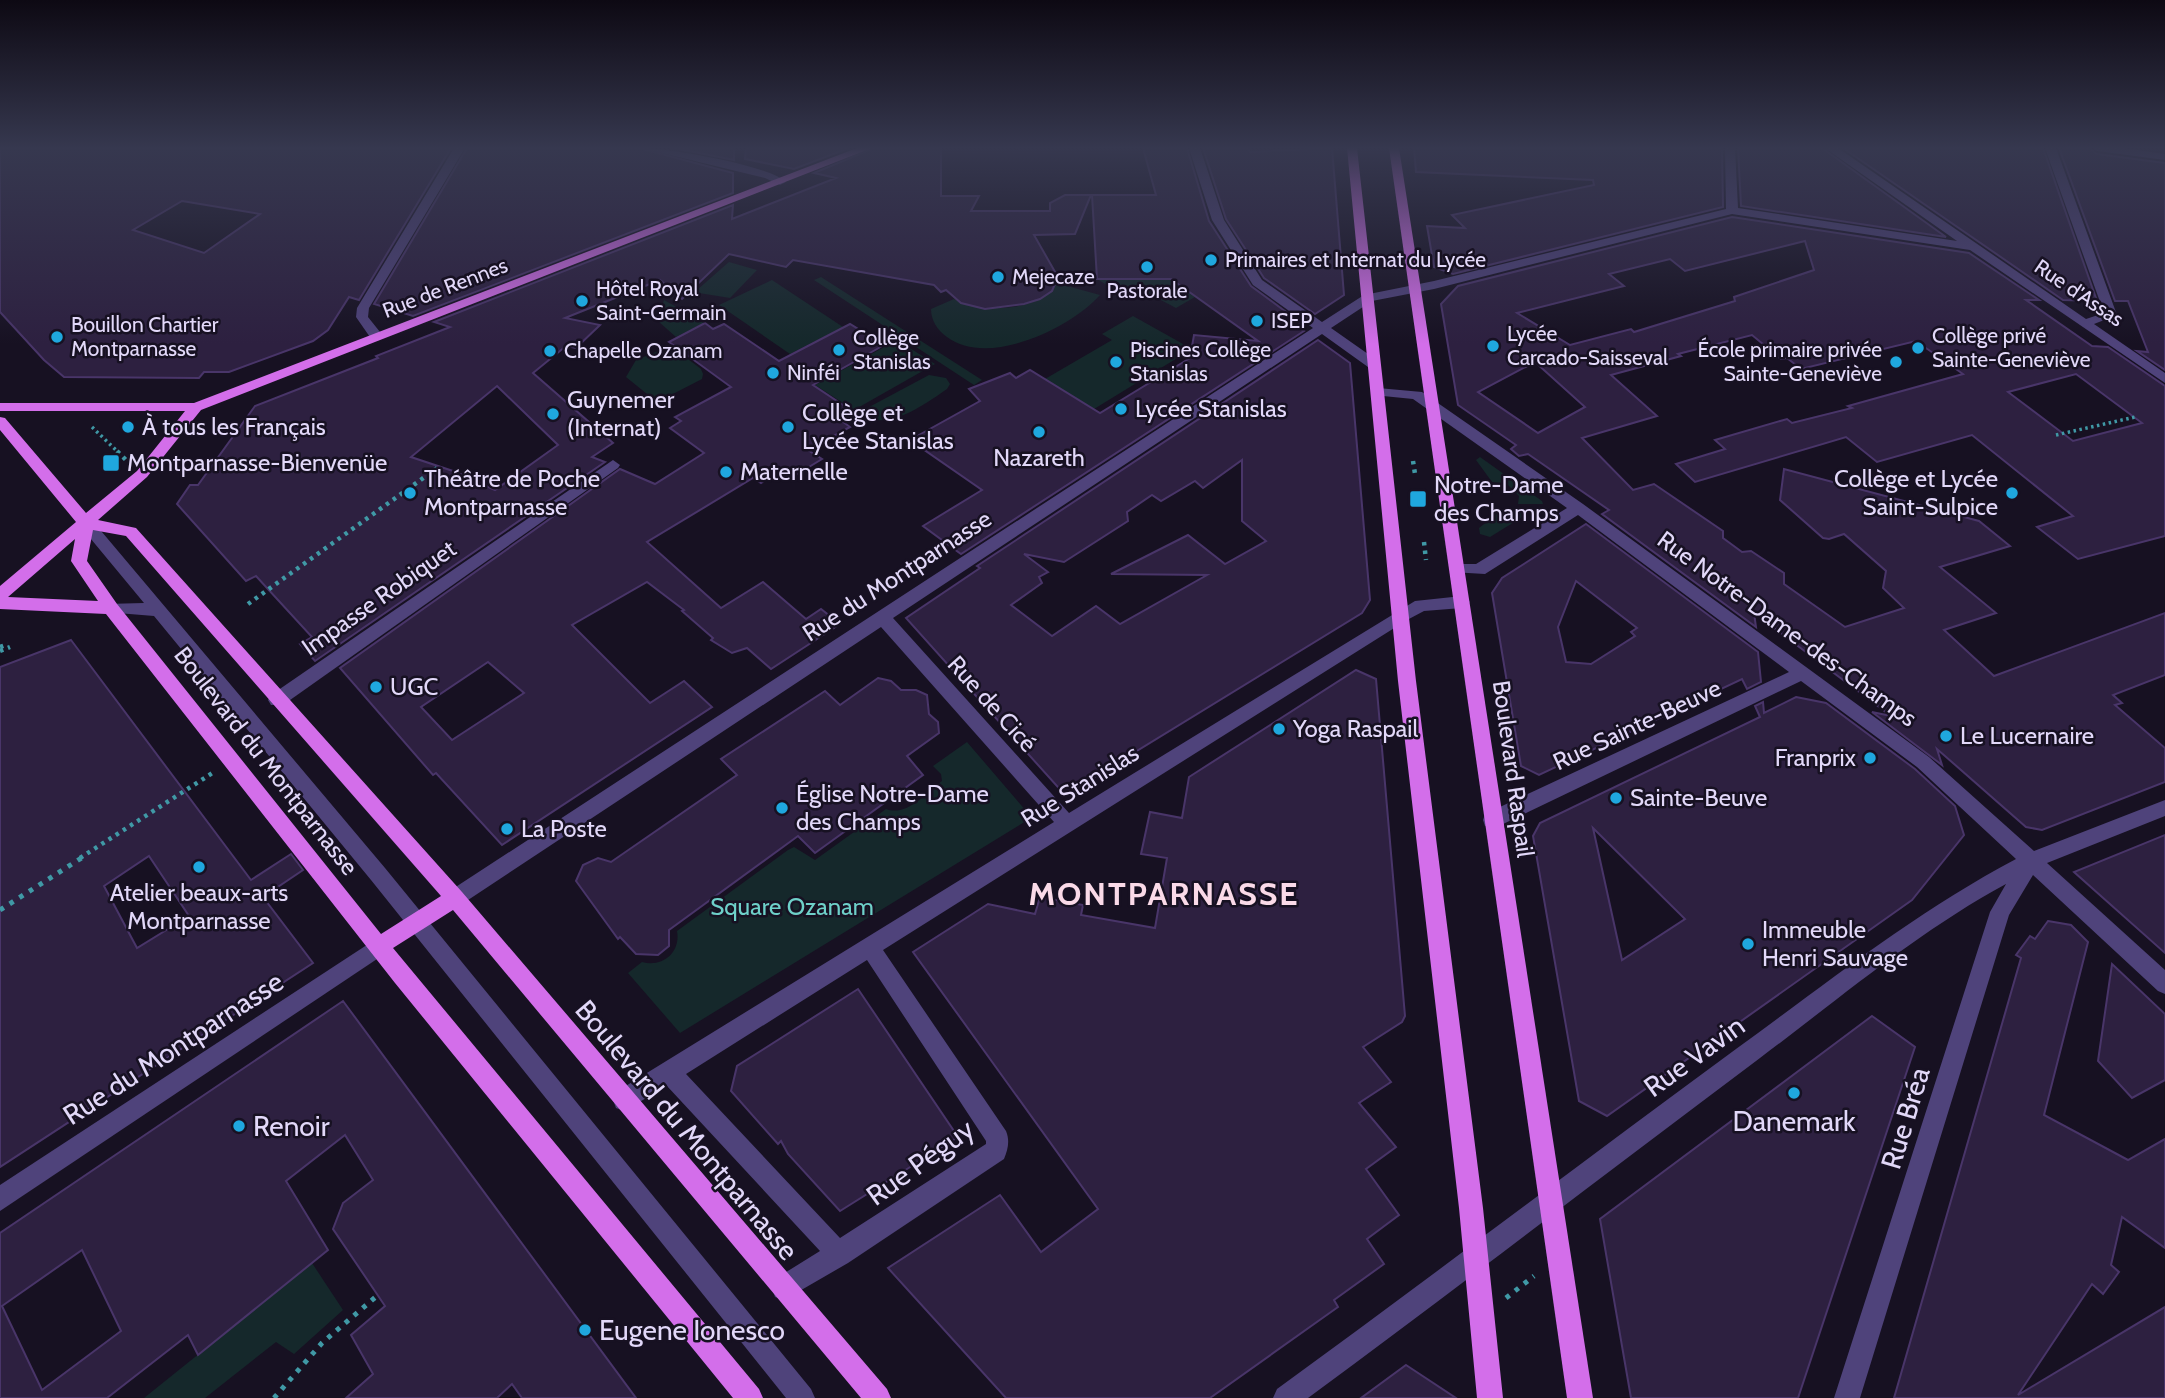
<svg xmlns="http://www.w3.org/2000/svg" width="2165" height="1398" font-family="Cabin,sans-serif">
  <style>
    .green { fill: #15282b }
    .building { fill: #2d2040; stroke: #493569; stroke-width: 2; fill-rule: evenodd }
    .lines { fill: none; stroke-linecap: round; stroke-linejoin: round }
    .path-far2 { stroke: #4099a6; stroke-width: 3.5; stroke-dasharray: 2.5 3.5; stroke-linecap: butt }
    .path-far1 { stroke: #4099a6; stroke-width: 4.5; stroke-dasharray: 3.5 5; stroke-linecap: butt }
    .path { stroke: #4099a6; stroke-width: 5; stroke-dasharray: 4.5 7; stroke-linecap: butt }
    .minor { fill: #4f437b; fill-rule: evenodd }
    .major { fill: #d36eea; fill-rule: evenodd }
    .poi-dot { fill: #1fa7de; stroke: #171122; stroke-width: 2.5 }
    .labels { text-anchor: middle; stroke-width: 5; stroke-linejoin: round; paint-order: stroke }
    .far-poi-label { font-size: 21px; fill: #e2d8f9; stroke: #171122; text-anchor: start }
    .far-street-label { font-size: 21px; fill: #e2d8f9; stroke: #171122 }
    .poi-label { font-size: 24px; fill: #e2d8f9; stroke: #171122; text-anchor: start }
    .street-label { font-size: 24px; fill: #e2d8f9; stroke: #171122 }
    .park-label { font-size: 24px; fill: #6ed0c9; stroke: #171122 }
    .near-street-label { font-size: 28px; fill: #e2d8f9; stroke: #171122 }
    .near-poi-label { font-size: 28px; fill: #e2d8f9; stroke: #171122; text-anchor: start }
    .district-label { font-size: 32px; font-weight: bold; letter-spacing: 2px; fill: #fadae8; stroke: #171122 }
  </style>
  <rect width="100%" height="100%" fill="#171122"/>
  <g class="green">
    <path d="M 729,262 L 757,270 L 730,298 L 699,293 L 697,290 Z"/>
    <path d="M 1167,276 L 1203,300 L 1195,297 L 1176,308 L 1142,290 L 1123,295 L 1097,279 L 1163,279 Z"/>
    <path d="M 821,277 L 982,380 L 974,385 L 814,280 Z"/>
    <path d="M 772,280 L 843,327 L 790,354 L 719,305 Z"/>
    <path d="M 1056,283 L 1100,295 C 1071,328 988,368 947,337 C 937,330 931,320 931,309 L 954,299 C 980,313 1041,313 1056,283 Z"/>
    <path d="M 664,300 L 682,310 L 706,313 L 706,322 L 676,337 L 658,321 Z"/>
    <path d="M 1133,316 L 1192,349 L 1094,409 L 1045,379 L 1112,340 L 1102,334 Z"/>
    <path d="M 897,340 L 935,364 L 854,410 L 815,385 Z"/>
    <path d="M 671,346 L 701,369 L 703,374 L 702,379 L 669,396 L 652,398 L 626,377 L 636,360 Z"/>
    <path d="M 929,375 L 946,378 L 950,384 L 947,389 C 921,407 887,432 856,414 Z"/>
    <path d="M 1480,457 L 1542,501 L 1543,504 L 1518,504 L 1519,496 L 1508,485 L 1492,482 L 1476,460 Z"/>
    <path d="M 1513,508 L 1529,513 L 1490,537 L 1480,534 L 1479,528 L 1502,510 Z"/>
    <path d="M 967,742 L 1027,812 L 1026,821 L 680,1033 L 628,973 L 642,962 C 663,968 681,952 677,931 L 788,850 L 794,847 L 815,860 L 886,809 C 907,817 926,793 942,781 L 941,774 L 933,766 Z"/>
    <path d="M 312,1263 L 343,1310 L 294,1354 L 276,1342 L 205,1398 L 144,1398 Z"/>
  </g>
  <g class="building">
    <path d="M 0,148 L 451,148 L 359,300 L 349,297 L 328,330 L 313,341 L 229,372 L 204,372 L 199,378 L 64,377 L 44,360 L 0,312 ZM 182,201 L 260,214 L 204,253 L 133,230 Z"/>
    <path d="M 467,148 L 639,148 L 733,173 L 733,193 L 413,316 L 374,304 Z"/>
    <path d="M 672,148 L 734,148 L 734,160 L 694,152 Z"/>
    <path d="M 746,148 L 849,148 L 794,169 L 745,159 Z"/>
    <path d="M 874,148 L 941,148 L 941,196 L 979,196 L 971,211 L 1050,211 L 1050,203 L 1065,195 L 1091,195 L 1075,234 L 1034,235 L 1058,277 L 1052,291 L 1040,299 L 1024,304 L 985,309 L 961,303 L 946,290 L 941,292 L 934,285 L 793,260 L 786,267 L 729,254 L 682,299 L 660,280 L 565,318 L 600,325 L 576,348 L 566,346 L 533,373 L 613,443 L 592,457 L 605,462 L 315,661 L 300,644 L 312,637 L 256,576 L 246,581 L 177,504 L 190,485 L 198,485 L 255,406 L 378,358 L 376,356 L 450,327 L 434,322 L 733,205 L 732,219 L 836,178 L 814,173 ZM 497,386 L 558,445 L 495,490 L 456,472 L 411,457 Z"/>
    <path d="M 1143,148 L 1187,148 L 1209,221 L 1251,286 L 1301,323 L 1297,326 L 1304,331 L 961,554 L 923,526 L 982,490 L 910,440 L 980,401 L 969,389 L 1010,373 L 1016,378 L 1030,370 L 1100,413 L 1190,358 L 1194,335 L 1258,341 L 1171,279 L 1097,279 L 1092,195 L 1156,195 Z"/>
    <path d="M 1203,148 L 1247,148 L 1250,152 L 1332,148 L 1344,295 L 1315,314 L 1264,278 L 1226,219 Z"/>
    <path d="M 1414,148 L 1722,148 L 1723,207 L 1453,274 L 1434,267 L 1427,226 L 1465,228 L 1452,215 L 1594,185 L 1593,180 L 1416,172 Z"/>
    <path d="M 1738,148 L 1822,148 L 1946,237 L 1741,206 Z"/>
    <path d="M 1843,148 L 2043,148 L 2097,301 L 2063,300 Z"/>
    <path d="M 2059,148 L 2089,148 L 2097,154 L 2165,163 L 2165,370 L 2137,351 L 2148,352 L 2128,301 L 2115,301 Z"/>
    <path d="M 1732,217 L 1969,253 L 2039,300 L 2026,300 L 2092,346 L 2108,347 L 2165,386 L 2165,536 L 2078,559 L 2037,527 L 2073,516 L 1972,435 L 1877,462 L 1846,437 L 1695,482 L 1676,464 L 1725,449 L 1715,440 L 1787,419 L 1792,423 L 1852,408 L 1848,406 L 1963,374 L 1916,341 L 1801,369 L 1787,358 L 1781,359 L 1752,335 L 1678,354 L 1681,356 L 1611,375 L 1657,416 L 1582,438 L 1633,490 L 1654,484 L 1723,531 L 1723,538 L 1742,552 L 1751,551 L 1784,573 L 1784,584 L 1845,627 L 1904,608 L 1883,588 L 1886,571 L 1844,534 L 1829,539 L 1823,538 L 1780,500 L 1784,469 L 1979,521 L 2010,546 L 1940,567 L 1996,613 L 1944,630 L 1994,676 L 2165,613 L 2165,675 L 2113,695 L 2122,703 L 2115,705 L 2165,748 L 2165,782 L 2042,830 L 2026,827 L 1937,749 L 1942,765 L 1872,712 L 1891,716 L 1754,613 L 1756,627 L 1602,514 L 1609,510 L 1528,454 L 1519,456 L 1511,449 L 1516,445 L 1458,405 L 1441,304 L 1458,286 ZM 1805,241 L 1814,270 L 1734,297 L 1735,301 L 1634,332 L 1631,329 L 1570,345 L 1517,313 L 1624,286 L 1609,274 L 1670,259 L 1685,271 ZM 1535,362 L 1585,407 L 1538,433 L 1478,392 ZM 2076,374 L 2142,423 L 2073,441 L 2008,392 Z"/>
    <path d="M 705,323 L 713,329 L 724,324 L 779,361 L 850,324 L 884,345 L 813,385 L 855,413 L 842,421 L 850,427 L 808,450 L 822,459 L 794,476 L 784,468 L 761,483 L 753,478 L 647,542 L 721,608 L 763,582 L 806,619 L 821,609 L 840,624 L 771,669 L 747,648 L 732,653 L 711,640 L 713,638 L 682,611 L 684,610 L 647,582 L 572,625 L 650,703 L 684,681 L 712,707 L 502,845 L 436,773 L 433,775 L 340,668 L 620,469 L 655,484 L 704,453 L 670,428 L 681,421 L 675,417 L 731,387 L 669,342 ZM 488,662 L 524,693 L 452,740 L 421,707 Z"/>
    <path d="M 1318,340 L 1350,363 L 1370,600 L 1362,613 L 1065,795 L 906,618 L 980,568 L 977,566 ZM 1242,460 L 1242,521 L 1266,541 L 1225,564 L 1188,535 L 1111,574 L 1207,575 L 1120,624 L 1096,606 L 1052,636 L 1011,605 L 1042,583 L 1039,577 L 1048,572 L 1024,554 L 1064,562 L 1128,521 L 1127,512 L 1152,495 L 1161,501 L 1195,481 L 1203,488 Z"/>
    <path d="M 1586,524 L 1758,652 L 1761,682 L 1747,689 L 1742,679 L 1539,775 L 1521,766 L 1492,593 L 1502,578 ZM 1576,581 L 1637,628 L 1631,632 L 1635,636 L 1591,664 L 1566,662 L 1558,627 Z"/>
    <path d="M 71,640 L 251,880 L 291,854 L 303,870 L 263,897 L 313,963 L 0,1167 L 0,667 ZM 149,856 L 189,916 L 137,948 L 104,886 Z"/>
    <path d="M 1356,670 L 1376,679 L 1405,1016 L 1402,1022 L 1363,1047 L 1391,1082 L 1359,1103 L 1396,1147 L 1366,1169 L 1399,1215 L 1367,1239 L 1384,1264 L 1334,1300 L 1338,1307 L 1210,1398 L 1006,1398 L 888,1268 L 1000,1195 L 1041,1252 L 1098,1209 L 913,952 L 988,904 L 1035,914 L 1040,897 L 1083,905 L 1081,915 L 1155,928 L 1167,858 L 1141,854 L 1150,812 L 1182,818 L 1189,777 Z"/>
    <path d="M 878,678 L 891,681 L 901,690 L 916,690 L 927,695 L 929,714 L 938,722 L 939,733 L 907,756 L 923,775 L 815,853 L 798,836 L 669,930 L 669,946 L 658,955 L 636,954 L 620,937 L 618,939 L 576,881 L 583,865 L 598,858 L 611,862 L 737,775 L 721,759 L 825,691 L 840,705 Z"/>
    <path d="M 1796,697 L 1826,703 L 1915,769 L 1955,806 L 1964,835 L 1912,900 L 1607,1116 L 1579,1101 L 1533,836 L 1540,823 L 1760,717 L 1755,706 L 1763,702 L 1764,713 ZM 1593,828 L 1685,919 L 1622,960 Z"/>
    <path d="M 2165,835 L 2165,953 L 2074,872 Z"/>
    <path d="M 2048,921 L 2071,925 L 2088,942 L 2044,1115 L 2128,1160 L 2165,1139 L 2165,1248 L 2122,1217 L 2111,1265 L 2119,1272 L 2103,1294 L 2092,1284 L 2018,1395 L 2165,1307 L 2165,1398 L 1894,1398 L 2021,958 L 2016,955 L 2030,936 L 2035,939 Z"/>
    <path d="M 2112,964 L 2165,1014 L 2165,1080 L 2132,1098 L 2098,1061 Z"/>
    <path d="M 858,989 L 958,1137 L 840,1211 L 788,1154 L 781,1141 L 778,1144 L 731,1091 L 737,1066 Z"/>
    <path d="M 343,1001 L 636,1398 L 522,1398 L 512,1384 L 497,1398 L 346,1398 L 373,1374 L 351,1335 L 385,1306 L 333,1229 L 343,1203 L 373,1180 L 345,1135 L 286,1181 L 328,1250 L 198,1355 L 188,1335 L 107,1398 L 0,1398 L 0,1233 ZM 82,1250 L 121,1331 L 42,1390 L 2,1306 Z"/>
    <path d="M 1872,1016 L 1915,1047 L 1798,1398 L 1631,1398 L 1600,1219 Z"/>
    <path d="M 1406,1365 L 1456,1398 L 1361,1398 Z"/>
  </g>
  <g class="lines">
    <g class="path-far2">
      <path d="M 2028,357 L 2068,363"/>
      <path d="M 92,427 L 119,453"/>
      <path d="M 2056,435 L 2135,417"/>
    </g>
    <g class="path-far1">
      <path d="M 117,451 L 128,462"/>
      <path d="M 1413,461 L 1415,474"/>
      <path d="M 1424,542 L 1426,560"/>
      <path d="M 248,604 L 440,466"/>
      <path d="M 0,647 L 8,644"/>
      <path d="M 0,651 L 10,647"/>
      <path d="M 80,858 L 214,772"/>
    </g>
    <g class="path">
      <path d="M 0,910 L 83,857"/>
      <path d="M 1506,1298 L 1534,1276"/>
      <path d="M 274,1398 L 322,1343 L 378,1295"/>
    </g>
    <g class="minor">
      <path d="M 454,148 L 465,148 L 369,308 L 368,317 L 384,337 L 377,341 L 372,340 L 356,317 L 357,308 Z"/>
      <path d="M 641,148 C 668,148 768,165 786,182 L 780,185 L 765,178 Z"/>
      <path d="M 1189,148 L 1200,148 L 1224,220 L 1262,280 L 1322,322 L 1364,295 L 1434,281 L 1726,209 L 1725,148 L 1735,148 L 1738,208 L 1957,241 L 1825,148 L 1838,148 L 2086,319 L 2104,313 L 2045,148 L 2056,148 L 2117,315 L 2094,324 L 2165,373 L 2165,383 L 1970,250 L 1732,214 L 1434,289 L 1372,301 L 1331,328 L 1378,361 L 1378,367 L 1368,367 L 1322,334 L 893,618 L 1069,813 L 1415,601 L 1462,596 L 1470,602 L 1462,608 L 1424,611 L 1407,620 L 883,950 L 1006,1131 C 1010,1141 1008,1149 1004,1159 L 848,1263 L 784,1300 L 775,1297 L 772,1288 L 775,1279 L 820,1251 L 667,1086 L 624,1111 L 616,1108 L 613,1100 L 616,1092 L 1054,822 L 881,627 L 462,904 L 455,907 L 448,904 L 445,898 L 448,892 L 1313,328 L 1253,285 L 1212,220 ZM 867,960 L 986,1141 L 986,1144 L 840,1238 L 686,1074 Z"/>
      <path d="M 2092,148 L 2123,148 L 2165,154 L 2165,160 L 2097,151 Z"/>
      <path d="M 1378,388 L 1422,392 L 1583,504 L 1929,757 L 2034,851 L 2165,800 L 2165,816 L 2047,863 L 2165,970 L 2165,994 L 2158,991 L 2033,875 L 2009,915 L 1860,1398 L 1834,1398 L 1990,912 L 2006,884 C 1919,931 1840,998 1760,1058 C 1609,1171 1460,1286 1308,1398 L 1273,1398 L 1277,1389 C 1431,1277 1582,1162 1736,1049 C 1827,983 1916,912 2016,859 L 1917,767 L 1801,681 L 1499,826 L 1492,828 L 1485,826 L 1483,820 L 1485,814 L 1789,672 L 1578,515 L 1485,574 L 1451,572 L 1449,568 L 1451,564 L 1476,564 L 1567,508 L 1413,399 L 1373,395 L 1371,392 Z"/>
      <path d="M 613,460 L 620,465 L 618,468 L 283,705 L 271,705 L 268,700 L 271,695 Z"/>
      <path d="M 86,518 L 91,519 L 385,868 L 811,1389 L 815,1398 L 786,1398 L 371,880 L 154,616 L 105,612 L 103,608 L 105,604 L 144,603 L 81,527 L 78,523 L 81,519 Z"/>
      <path d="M 379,937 L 386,939 L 389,946 L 386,953 L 0,1211 L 0,1185 Z"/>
    </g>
    <g class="major">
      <path d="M 857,148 L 872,148 L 201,410 L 147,477 L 98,520 L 136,528 L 462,892 L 887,1389 L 891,1398 L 861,1398 L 453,910 L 393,948 L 759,1389 L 763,1398 L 733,1398 L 395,983 L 106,614 L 0,609 L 0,586 L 76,522 L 0,430 L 0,417 L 5,418 L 86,513 L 137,471 L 185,411 L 0,411 L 0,403 L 194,403 ZM 93,530 L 126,536 L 441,896 L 381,934 L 117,604 L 87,561 ZM 75,539 L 71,561 L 98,601 L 8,597 Z"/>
      <path d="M 1347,148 L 1357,148 L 1416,681 L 1483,1208 L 1503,1398 L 1477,1398 L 1459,1208 L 1398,681 Z"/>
      <path d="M 1389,148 L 1399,148 L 1593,1398 L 1567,1398 Z"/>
    </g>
  </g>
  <linearGradient id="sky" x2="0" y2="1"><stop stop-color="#0d0913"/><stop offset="0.43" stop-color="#36384f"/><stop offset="1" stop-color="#36384f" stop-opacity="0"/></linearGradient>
  <rect width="2165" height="344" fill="url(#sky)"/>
  <g class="poi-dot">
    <circle cx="1211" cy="260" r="7"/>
    <circle cx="1147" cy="267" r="7"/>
    <circle cx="998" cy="277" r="7"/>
    <circle cx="582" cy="301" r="7"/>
    <circle cx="1257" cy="321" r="7"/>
    <circle cx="57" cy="337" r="7"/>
    <circle cx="1493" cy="346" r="7"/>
    <circle cx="1918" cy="348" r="7"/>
    <circle cx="839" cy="350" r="7"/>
    <circle cx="550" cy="351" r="7"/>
    <circle cx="1116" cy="362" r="7"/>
    <circle cx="1896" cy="362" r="7"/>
    <circle cx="773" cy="373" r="7"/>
    <circle cx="1121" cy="409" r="7"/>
    <circle cx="553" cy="414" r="7"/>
    <circle cx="128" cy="427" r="7"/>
    <circle cx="788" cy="427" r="7"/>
    <circle cx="1039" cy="432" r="7"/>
    <rect x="102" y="454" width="18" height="18" rx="3.5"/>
    <circle cx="726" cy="472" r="7"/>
    <circle cx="410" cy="493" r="7"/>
    <circle cx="2012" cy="493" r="7"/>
    <rect x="1409" y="490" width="18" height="18" rx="3.5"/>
    <circle cx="376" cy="687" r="7"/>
    <circle cx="1279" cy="729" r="7"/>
    <circle cx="1946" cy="736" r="7"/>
    <circle cx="1870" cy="758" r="7"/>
    <circle cx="1616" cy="798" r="7"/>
    <circle cx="782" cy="808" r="7"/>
    <circle cx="507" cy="829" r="7"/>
    <circle cx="199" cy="867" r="7"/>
    <circle cx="1748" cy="944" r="7"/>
    <circle cx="1794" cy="1093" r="7"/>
    <circle cx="239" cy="1126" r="7"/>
    <circle cx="585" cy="1330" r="7"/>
  </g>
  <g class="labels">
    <g class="far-poi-label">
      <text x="1225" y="267">Primaires et Internat du Lycée</text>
      <text x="1012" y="284">Mejecaze</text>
      <text x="596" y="296">Hôtel Royal<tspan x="596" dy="24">Saint-Germain</tspan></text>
      <text x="1147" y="298" text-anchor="middle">Pastorale</text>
      <text x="1271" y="328">ISEP</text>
      <text x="71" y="332">Bouillon Chartier<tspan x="71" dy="24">Montparnasse</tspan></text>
      <text x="1507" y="341">Lycée<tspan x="1507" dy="24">Carcado-Saisseval</tspan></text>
      <text x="1932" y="343">Collège privé<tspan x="1932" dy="24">Sainte-Geneviève</tspan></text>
      <text x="853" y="345">Collège<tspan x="853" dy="24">Stanislas</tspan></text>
      <text x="1130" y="357">Piscines Collège<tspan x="1130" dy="24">Stanislas</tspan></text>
      <text x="1882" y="357" text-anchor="end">École primaire privée<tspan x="1882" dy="24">Sainte-Geneviève</tspan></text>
      <text x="564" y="358">Chapelle Ozanam</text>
      <text x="787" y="380">Ninféi</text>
    </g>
    <g class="far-street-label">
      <text transform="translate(445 288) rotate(-21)" y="7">Rue de Rennes</text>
      <text transform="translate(2079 293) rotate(34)" y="7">Rue d'Assas</text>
    </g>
    <g class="poi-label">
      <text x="567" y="408">Guynemer<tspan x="567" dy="28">(Internat)</tspan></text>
      <text x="1135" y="417">Lycée Stanislas</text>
      <text x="802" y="421">Collège et<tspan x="802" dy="28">Lycée Stanislas</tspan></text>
      <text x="142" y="435">À tous les Français</text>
      <text x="1039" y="466" text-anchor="middle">Nazareth</text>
      <text x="127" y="471">Montparnasse-Bienvenüe</text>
      <text x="740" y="480">Maternelle</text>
      <text x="424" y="487">Théâtre de Poche<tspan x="424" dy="28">Montparnasse</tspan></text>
      <text x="1998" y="487" text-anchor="end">Collège et Lycée<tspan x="1998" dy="28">Saint-Sulpice</tspan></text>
      <text x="1434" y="493">Notre-Dame<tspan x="1434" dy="28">des Champs</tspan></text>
      <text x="390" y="695">UGC</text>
      <text x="1293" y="737">Yoga Raspail</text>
      <text x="1960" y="744">Le Lucernaire</text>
      <text x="1856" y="766" text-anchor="end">Franprix</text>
      <text x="796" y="802">Église Notre-Dame<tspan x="796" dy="28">des Champs</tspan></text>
      <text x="1630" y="806">Sainte-Beuve</text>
      <text x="521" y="837">La Poste</text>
      <text x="199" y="901" text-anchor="middle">Atelier beaux-arts<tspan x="199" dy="28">Montparnasse</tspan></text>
      <text x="1762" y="938">Immeuble<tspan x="1762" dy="28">Henri Sauvage</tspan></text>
    </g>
    <g class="street-label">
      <text transform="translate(897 576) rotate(-33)" y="8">Rue du Montparnasse</text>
      <text transform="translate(379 598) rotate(-35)" y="8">Impasse Robiquet</text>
      <text transform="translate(1787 629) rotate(36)" y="8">Rue Notre-Dame-des-Champs</text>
      <text transform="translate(992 704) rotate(48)" y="8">Rue de Cicé</text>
      <text transform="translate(1637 725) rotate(-25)" y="8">Rue Sainte-Beuve</text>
      <text transform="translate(266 761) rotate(52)" y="8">Boulevard du Montparnasse</text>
      <text transform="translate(1513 769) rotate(82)" y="8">Boulevard Raspail</text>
      <text transform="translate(1080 786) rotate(-32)" y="8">Rue Stanislas</text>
    </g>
    <g class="park-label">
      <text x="792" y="915">Square Ozanam</text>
    </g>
    <g class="near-street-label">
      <text transform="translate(173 1048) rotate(-33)" y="10">Rue du Montparnasse</text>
      <text transform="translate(1694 1056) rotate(-36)" y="10">Rue Vavin</text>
      <text transform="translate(1905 1118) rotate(-73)" y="10">Rue Bréa</text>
      <text transform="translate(687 1130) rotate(50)" y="10">Boulevard du Montparnasse</text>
      <text transform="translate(920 1162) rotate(-36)" y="10">Rue Péguy</text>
    </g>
    <g class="near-poi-label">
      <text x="1794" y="1131" text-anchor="middle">Danemark</text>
      <text x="253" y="1136">Renoir</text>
      <text x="599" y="1340">Eugene Ionesco</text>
    </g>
    <g class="district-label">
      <text x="1164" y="905">MONTPARNASSE</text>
    </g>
  </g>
</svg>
